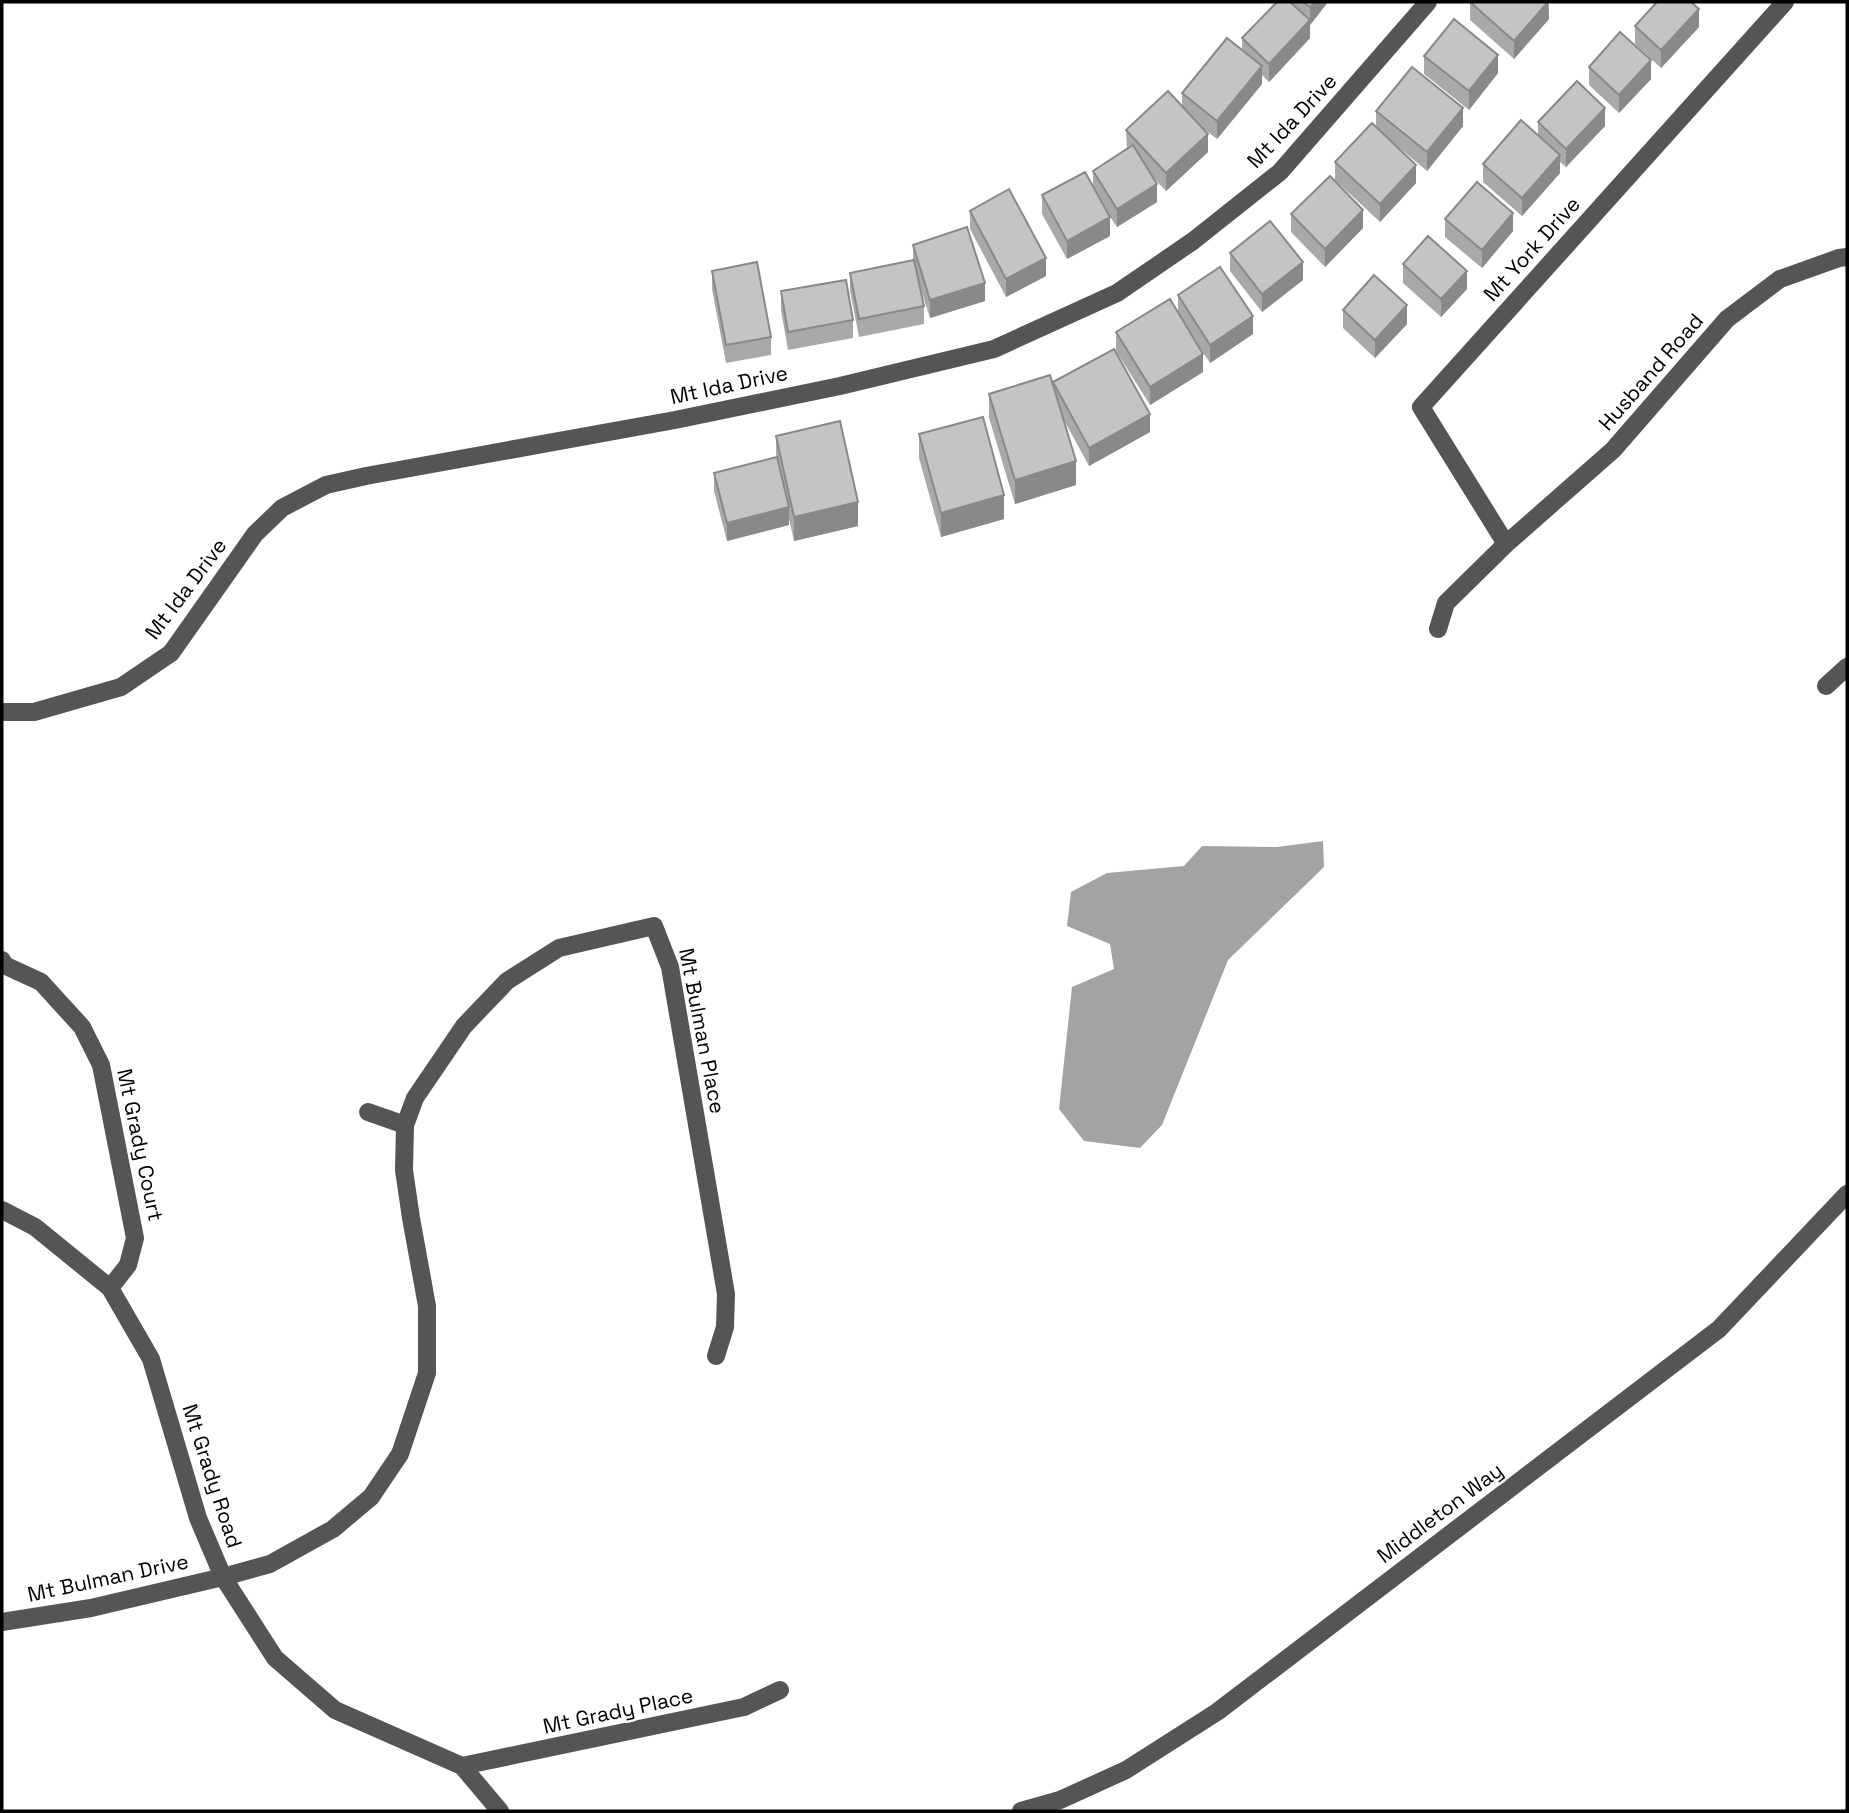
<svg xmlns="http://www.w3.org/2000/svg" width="1849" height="1813" font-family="'Space Grotesk',sans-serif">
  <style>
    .water { fill: #a3a3a3 }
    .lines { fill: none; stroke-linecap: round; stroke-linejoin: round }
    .minor { stroke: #555; stroke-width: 18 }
    .wall { fill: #a9a9a9 }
    .shaded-wall { fill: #898989 }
    .building { fill: #c4c4c4; stroke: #898989; stroke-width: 2 }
    .labels { text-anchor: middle; stroke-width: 5; stroke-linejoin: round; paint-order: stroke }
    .street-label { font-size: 21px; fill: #000; stroke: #fff }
  </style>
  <rect width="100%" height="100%" fill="#fff"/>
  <path class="water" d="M 1323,841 L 1324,867 L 1228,960 L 1162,1125 L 1140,1148 L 1084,1141 L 1059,1109 L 1072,987 L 1114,969 L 1110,944 L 1067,926 L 1071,892 L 1107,873 L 1184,866 L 1202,846 L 1277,847 Z"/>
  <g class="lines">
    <g class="minor">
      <path d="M 1506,544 L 1421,407 L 1785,2"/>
      <path d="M 1438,629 L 1446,603 L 1506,544 L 1613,450 L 1727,319 L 1780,279 L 1839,258 L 1847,257"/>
      <path d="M 1826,686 L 1847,667"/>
      <path d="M 2,712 L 34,712 L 121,687 L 171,653 L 255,534 L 282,508 L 326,485 L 366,476 L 675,420 L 840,386 L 994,349 L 1117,293 L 1193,241 L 1280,172 L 1428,2"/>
      <path d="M 2,960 L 4,965 L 41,982 L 82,1027 L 101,1065 L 135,1238 L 128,1265 L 110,1288"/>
      <path d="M 368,1112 L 405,1125"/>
      <path d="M 2,1210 L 35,1227 L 110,1288 L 151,1359 L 198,1518 L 223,1577 L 275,1658 L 335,1710 L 462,1766 L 500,1811"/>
      <path d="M 2,1622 L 91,1608 L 223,1577 L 270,1564 L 333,1529 L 371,1497 L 400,1454 L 427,1373 L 427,1306 L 411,1218 L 404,1170 L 405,1125 L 415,1098 L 464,1026 L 507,981 L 559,948 L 654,926 L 670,967 L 726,1294 L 725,1327 L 716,1356"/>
      <path d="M 462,1766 L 744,1707 L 780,1690"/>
      <path d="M 1021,1811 L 1060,1800 L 1126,1770 L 1217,1712 L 1719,1329 L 1847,1194"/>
    </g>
  </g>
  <g class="wall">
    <path d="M 1277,2 L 1328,2 L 1310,25 L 1310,38 L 1269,82 L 1262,75 L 1262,84 L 1217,139 L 1198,124 L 1208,152 L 1166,191 L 1151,175 L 1157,202 L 1117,227 L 1104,208 L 1110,236 L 1067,259 L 1042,214 L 1042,195 L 1093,186 L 1093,171 L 1127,149 L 1126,130 L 1182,107 L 1182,93 L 1242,50 L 1242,38 Z"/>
    <path d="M 1470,2 L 1549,2 L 1549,19 L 1514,59 L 1470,20 Z"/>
    <path d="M 1635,26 L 1699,27 L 1661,68 L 1635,44 Z"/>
    <path d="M 1424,56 L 1498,73 L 1469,110 L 1424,74 Z"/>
    <path d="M 1589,67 L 1651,79 L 1619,113 L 1589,85 Z"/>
    <path d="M 1376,111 L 1463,126 L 1427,171 L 1391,141 L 1416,183 L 1380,222 L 1335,180 L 1335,162 L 1376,127 Z"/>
    <path d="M 1538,122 L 1605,126 L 1566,167 L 1560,162 L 1560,173 L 1522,216 L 1483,182 L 1483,164 L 1538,135 Z"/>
    <path d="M 970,211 L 1046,276 L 1006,297 L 970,229 Z"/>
    <path d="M 1291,214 L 1363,228 L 1325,267 L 1291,232 Z"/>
    <path d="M 1445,219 L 1513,231 L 1482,268 L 1445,237 Z"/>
    <path d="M 913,245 L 985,301 L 930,318 L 919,283 L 924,306 L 924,324 L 859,337 L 850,291 L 850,273 L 913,260 Z"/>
    <path d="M 1230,253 L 1303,280 L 1262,312 L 1230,271 Z"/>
    <path d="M 1403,264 L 1467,289 L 1441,317 L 1403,283 Z"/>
    <path d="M 712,271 L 771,337 L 771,355 L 726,363 L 712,289 Z"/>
    <path d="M 781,291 L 853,320 L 853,338 L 788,350 L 781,310 Z"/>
    <path d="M 1178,295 L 1253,334 L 1210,363 L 1188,329 L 1203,372 L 1150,405 L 1116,351 L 1116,332 L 1178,312 Z"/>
    <path d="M 1343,310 L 1407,324 L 1375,358 L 1343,328 Z"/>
    <path d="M 1053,384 L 1150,432 L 1089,466 L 1065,422 L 1076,485 L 1015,504 L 989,418 L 989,394 Z"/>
    <path d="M 919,434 L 1004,519 L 941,537 L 919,458 Z"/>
    <path d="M 776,436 L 858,526 L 794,541 L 789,519 L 789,525 L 727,541 L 714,491 L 714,473 L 776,457 Z"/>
  </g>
  <g class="shaded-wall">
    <path d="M 1314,2 L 1328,2 L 1310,25 L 1310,7 Z"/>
    <path d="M 1548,2 L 1549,19 L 1514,59 L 1514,41 Z"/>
    <path d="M 1699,9 L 1699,27 L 1661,68 L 1661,50 Z"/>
    <path d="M 1310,20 L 1310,38 L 1269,82 L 1269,64 Z"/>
    <path d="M 1498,55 L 1498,73 L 1469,110 L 1469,91 Z"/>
    <path d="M 1651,60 L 1651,79 L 1619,113 L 1619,95 Z"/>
    <path d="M 1262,66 L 1262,84 L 1217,139 L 1217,121 Z"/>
    <path d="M 1463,108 L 1463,126 L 1427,171 L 1427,152 Z"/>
    <path d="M 1605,108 L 1605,126 L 1566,167 L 1566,149 Z"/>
    <path d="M 1208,134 L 1208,152 L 1166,191 L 1166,173 Z"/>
    <path d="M 1560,155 L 1560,173 L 1522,216 L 1522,198 Z"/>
    <path d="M 1416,165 L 1416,183 L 1380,222 L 1380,204 Z"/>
    <path d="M 1157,184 L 1157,202 L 1117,227 L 1117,209 Z"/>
    <path d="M 1363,210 L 1363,228 L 1325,267 L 1325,249 Z"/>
    <path d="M 1513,213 L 1513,231 L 1482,268 L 1482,250 Z"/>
    <path d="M 1110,217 L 1110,236 L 1067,259 L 1067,241 Z"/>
    <path d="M 1046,258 L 1046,276 L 1006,297 L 1006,279 Z"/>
    <path d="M 1303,262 L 1303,280 L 1262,312 L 1262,294 Z"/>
    <path d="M 1467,271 L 1467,289 L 1441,317 L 1441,299 Z"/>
    <path d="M 985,283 L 985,301 L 930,318 L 930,300 Z"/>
    <path d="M 1407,305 L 1407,324 L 1375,358 L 1375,340 Z"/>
    <path d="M 1253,316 L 1253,334 L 1210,363 L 1210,345 Z"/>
    <path d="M 1203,354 L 1203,372 L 1150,405 L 1150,387 Z"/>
    <path d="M 1150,414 L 1150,432 L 1089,466 L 1089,448 Z"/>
    <path d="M 1076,461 L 1076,485 L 1015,504 L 1015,480 Z"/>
    <path d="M 1004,495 L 1004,519 L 941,537 L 941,513 Z"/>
    <path d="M 858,502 L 858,526 L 794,541 L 794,517 Z"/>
    <path d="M 789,507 L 789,525 L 727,541 L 727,523 Z"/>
  </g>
  <g class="building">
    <path d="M 1277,2 L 1290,2 L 1310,20 L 1269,64 L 1242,38 Z"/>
    <path d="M 1303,2 L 1314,2 L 1310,7 Z"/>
    <path d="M 1470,2 L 1548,2 L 1514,41 Z"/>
    <path d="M 1657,2 L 1691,2 L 1699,9 L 1661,50 L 1635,26 Z"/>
    <path d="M 1454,19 L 1498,55 L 1469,91 L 1424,56 Z"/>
    <path d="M 1620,32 L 1651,60 L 1619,95 L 1589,67 Z"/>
    <path d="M 1227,38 L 1262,66 L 1217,121 L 1182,93 Z"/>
    <path d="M 1412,67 L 1463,108 L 1427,152 L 1376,111 Z"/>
    <path d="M 1577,81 L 1605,108 L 1566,149 L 1538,122 Z"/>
    <path d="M 1168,91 L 1208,134 L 1166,173 L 1126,130 Z"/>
    <path d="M 1521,120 L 1560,155 L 1522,198 L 1483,164 Z"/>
    <path d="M 1372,123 L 1416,165 L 1380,204 L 1335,162 Z"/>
    <path d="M 1133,145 L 1157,184 L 1117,209 L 1093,171 Z"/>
    <path d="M 1085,172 L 1110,217 L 1067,241 L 1042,195 Z"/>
    <path d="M 1330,176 L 1363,210 L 1325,249 L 1291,214 Z"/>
    <path d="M 1477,182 L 1513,213 L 1482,250 L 1445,219 Z"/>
    <path d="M 1009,189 L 1046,258 L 1006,279 L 970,211 Z"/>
    <path d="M 1270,221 L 1303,262 L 1262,294 L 1230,253 Z"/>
    <path d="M 967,227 L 985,283 L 930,300 L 913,245 Z"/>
    <path d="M 1428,236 L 1467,271 L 1441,299 L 1403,264 Z"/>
    <path d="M 914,260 L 924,306 L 859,319 L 850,273 Z"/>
    <path d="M 757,262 L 771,337 L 726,345 L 712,271 Z"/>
    <path d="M 1220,267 L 1253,316 L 1210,345 L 1178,295 Z"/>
    <path d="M 1374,275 L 1407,305 L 1375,340 L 1343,310 Z"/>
    <path d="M 846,280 L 853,320 L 788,332 L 781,291 Z"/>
    <path d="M 1170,299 L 1203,354 L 1150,387 L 1116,332 Z"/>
    <path d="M 1114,349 L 1150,414 L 1089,448 L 1053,382 Z"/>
    <path d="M 1050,375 L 1076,461 L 1015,480 L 989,394 Z"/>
    <path d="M 983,417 L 1004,495 L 941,513 L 919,434 Z"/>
    <path d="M 840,421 L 858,502 L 794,517 L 776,436 Z"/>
    <path d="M 777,457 L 789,507 L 727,523 L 714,473 Z"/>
  </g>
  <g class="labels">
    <g class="street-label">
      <text transform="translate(1292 121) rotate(-47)" y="7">Mt Ida Drive</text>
      <text transform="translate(1532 249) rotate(-48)" y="7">Mt York Drive</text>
      <text transform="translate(1651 372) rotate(-49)" y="7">Husband Road</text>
      <text transform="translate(729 385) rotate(-12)" y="7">Mt Ida Drive</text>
      <text transform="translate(186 589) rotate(-53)" y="7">Mt Ida Drive</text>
      <text transform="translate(702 1031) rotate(79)" y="7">Mt Bulman Place</text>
      <text transform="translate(140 1145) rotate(78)" y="7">Mt Grady Court</text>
      <text transform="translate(212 1476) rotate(72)" y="7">Mt Grady Road</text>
      <text transform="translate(1440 1513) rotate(-37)" y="7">Middleton Way</text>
      <text transform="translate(108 1578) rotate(-12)" y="7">Mt Bulman Drive</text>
      <text transform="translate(618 1711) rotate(-12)" y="7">Mt Grady Place</text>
    </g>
  </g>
  <rect width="1849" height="1813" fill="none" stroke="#000000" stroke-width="7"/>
</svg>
